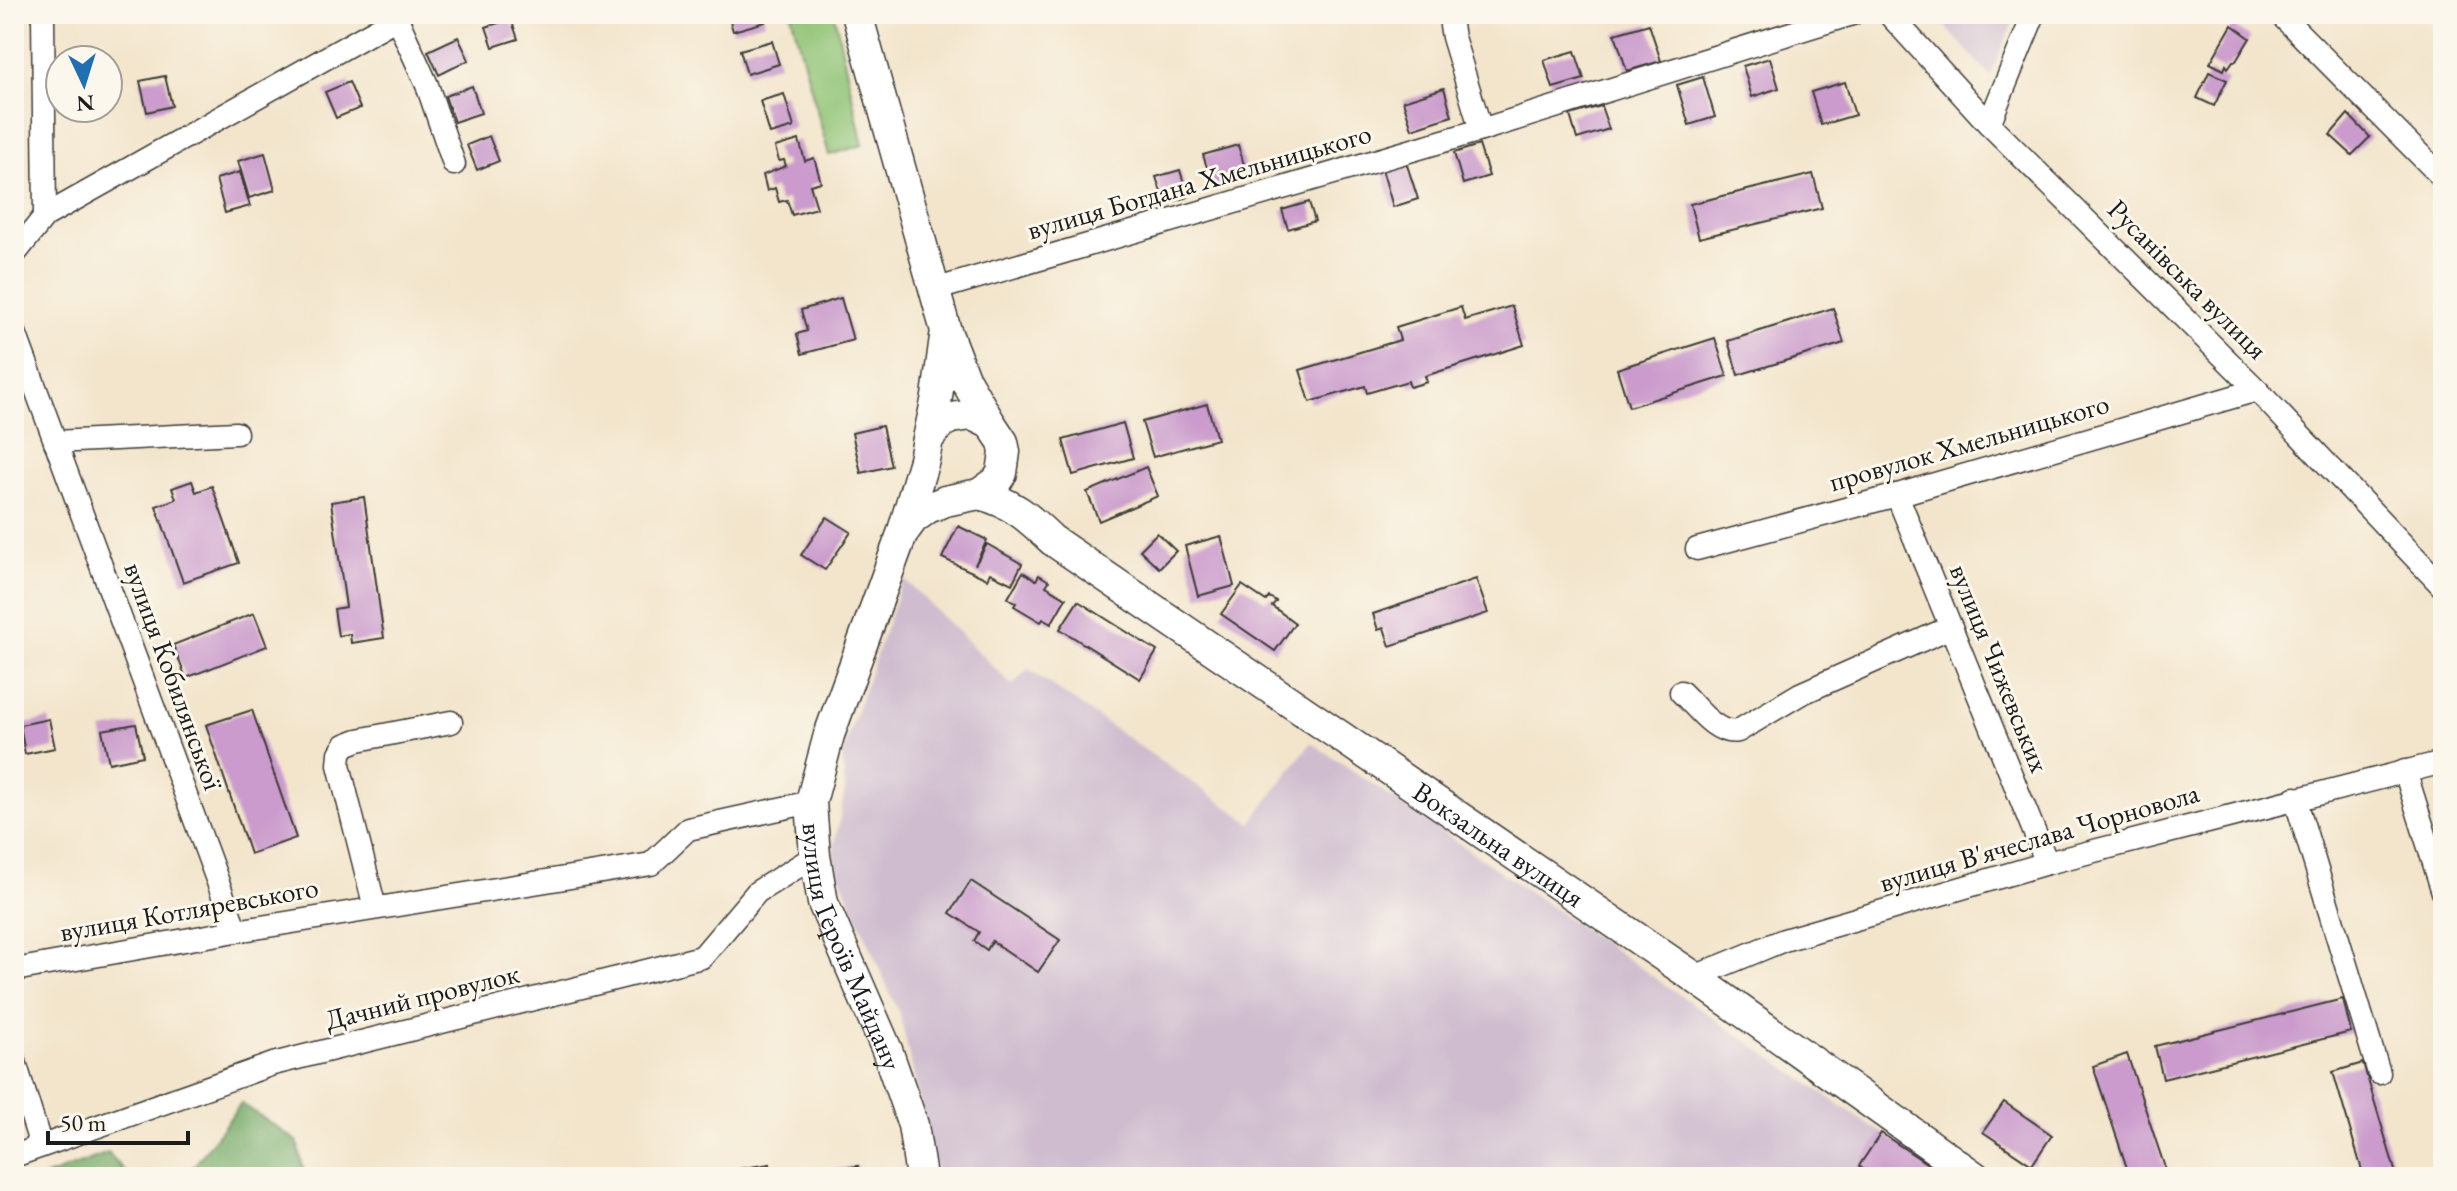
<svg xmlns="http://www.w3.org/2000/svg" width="2457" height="1191" font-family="'EB Garamond',serif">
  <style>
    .industrial { fill: #cfbdcf }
    .green { fill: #8fc374; stroke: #567048; stroke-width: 2 }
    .forest { fill: #73a966; stroke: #486241; stroke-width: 2 }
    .building { fill: #ca9bcc }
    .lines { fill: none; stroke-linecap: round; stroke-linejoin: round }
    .street-casing { stroke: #3c3a36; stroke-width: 25 }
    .secondary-casing { stroke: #3c3a36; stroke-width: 33 }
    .street { stroke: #fff; stroke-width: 22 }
    .secondary { stroke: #fff; stroke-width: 30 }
    .labels { text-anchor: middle; stroke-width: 6; stroke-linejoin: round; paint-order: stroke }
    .street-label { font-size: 28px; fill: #1c1c1c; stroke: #fbf7ec }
  </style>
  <rect width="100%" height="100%" fill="#fbf7ec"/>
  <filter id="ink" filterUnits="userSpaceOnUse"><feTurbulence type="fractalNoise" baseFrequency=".0125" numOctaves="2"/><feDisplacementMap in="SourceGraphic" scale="16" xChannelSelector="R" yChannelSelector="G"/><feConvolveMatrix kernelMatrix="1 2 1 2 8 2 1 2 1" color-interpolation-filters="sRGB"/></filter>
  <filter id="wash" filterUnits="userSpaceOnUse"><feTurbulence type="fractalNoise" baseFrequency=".006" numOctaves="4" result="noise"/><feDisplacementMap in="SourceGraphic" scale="32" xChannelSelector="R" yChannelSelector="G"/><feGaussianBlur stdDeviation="1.8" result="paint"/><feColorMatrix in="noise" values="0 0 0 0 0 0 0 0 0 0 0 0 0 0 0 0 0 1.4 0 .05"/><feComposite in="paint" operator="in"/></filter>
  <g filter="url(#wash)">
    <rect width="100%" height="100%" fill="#f3e5cc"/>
    <g class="industrial">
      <path d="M 1934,14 L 2017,14 L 1990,76 Z"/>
      <path d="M 903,578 L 1012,685 L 1028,669 L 1251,823 L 1311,742 L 1865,1122 L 1951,1177 L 938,1177 L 900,1016 L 832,858 L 845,790 L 842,754 Z"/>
    </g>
    <path class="green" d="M 791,14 L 834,14 L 863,145 L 829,155 Z"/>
    <g class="forest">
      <path d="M 241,1103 L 297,1141 L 305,1177 L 186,1177 Z"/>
      <path d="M 108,1153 L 130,1177 L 44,1177 Z"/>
    </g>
    <g id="blocks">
      <g class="building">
        <path d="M 728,14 L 763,14 L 765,22 L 733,31 Z"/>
        <path d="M 511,19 L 518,39 L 493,47 L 486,27 Z"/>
        <path d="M 1649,24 L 1661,61 L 1627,71 L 1615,34 Z"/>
        <path d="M 2232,25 L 2250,38 L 2236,61 L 2233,61 L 2228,68 L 2226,65 L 2224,70 L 2210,63 Z"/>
        <path d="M 458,37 L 469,60 L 439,75 L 428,51 Z"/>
        <path d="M 772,41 L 779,64 L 747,74 L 740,50 Z"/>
        <path d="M 1575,51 L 1584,79 L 1553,88 L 1544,60 Z"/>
        <path d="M 1770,58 L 1779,88 L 1752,97 L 1743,66 Z"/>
        <path d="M 2209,72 L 2227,80 L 2214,106 L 2197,98 Z"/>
        <path d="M 165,76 L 172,106 L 147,112 L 140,81 Z"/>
        <path d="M 1703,77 L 1715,117 L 1689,125 L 1677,85 Z"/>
        <path d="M 349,82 L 360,108 L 336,118 L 325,92 Z"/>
        <path d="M 1845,82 L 1855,115 L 1821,125 L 1811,92 Z"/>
        <path d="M 472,86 L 481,113 L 454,122 L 445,96 Z"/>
        <path d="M 1444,88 L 1452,116 L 1412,129 L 1403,101 Z"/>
        <path d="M 784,94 L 794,127 L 770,134 L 760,101 Z"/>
        <path d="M 1601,106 L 1609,129 L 1577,139 L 1570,115 Z"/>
        <path d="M 2348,114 L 2370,137 L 2352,155 L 2330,135 Z"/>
        <path d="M 489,136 L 499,161 L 477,170 L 467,145 Z"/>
        <path d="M 799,140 L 805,161 L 814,158 L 821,182 L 810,185 L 817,208 L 792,215 L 787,200 L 779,202 L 775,188 L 767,191 L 763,175 L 786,166 L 784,160 L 779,161 L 775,147 Z"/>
        <path d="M 1238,145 L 1248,178 L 1214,189 L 1203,155 Z"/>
        <path d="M 1479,145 L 1489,176 L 1463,184 L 1454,153 Z"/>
        <path d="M 265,153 L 275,190 L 249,198 L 238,161 Z"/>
        <path d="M 1406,162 L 1418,199 L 1393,207 L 1382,169 Z"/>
        <path d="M 1180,170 L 1188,197 L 1165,204 L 1156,177 Z"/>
        <path d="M 240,172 L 250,206 L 225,213 L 216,179 Z"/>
        <path d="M 1813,174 L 1822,208 L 1699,238 L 1690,204 Z"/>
        <path d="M 1309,202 L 1315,221 L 1288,229 L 1282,210 Z"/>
        <path d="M 841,298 L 853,340 L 802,354 L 797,334 L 807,331 L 801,310 Z"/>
        <path d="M 1512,306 L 1524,345 L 1425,376 L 1427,382 L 1410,387 L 1408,381 L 1367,393 L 1365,386 L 1310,402 L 1300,370 L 1400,340 L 1396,327 L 1461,307 L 1465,320 Z"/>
        <path d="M 1833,308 L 1844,343 L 1738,375 L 1728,341 Z"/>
        <path d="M 1715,338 L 1727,376 L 1629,407 L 1617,369 Z"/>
        <path d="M 1207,404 L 1217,439 L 1153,457 L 1142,422 Z"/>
        <path d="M 1123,423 L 1133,458 L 1073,475 L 1063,440 Z"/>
        <path d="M 882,426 L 891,466 L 861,473 L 852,433 Z"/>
        <path d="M 1146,467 L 1158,496 L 1099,521 L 1087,492 Z"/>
        <path d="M 192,481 L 196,492 L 212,486 L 239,563 L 183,582 L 156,506 L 176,499 L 172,488 Z"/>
        <path d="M 364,497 L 384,638 L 351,643 L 350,634 L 338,636 L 334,609 L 346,607 L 331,502 Z"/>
        <path d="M 827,517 L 851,532 L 825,570 L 801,555 Z"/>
        <path d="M 958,526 L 987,540 L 975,565 L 987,544 L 1022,564 L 1012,584 L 990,573 L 987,579 L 942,558 Z"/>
        <path d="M 1157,533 L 1176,551 L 1159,568 L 1140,550 Z"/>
        <path d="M 1221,536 L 1234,586 L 1198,596 L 1185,546 Z"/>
        <path d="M 1023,572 L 1036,580 L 1039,575 L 1049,581 L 1046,586 L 1066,598 L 1051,624 L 1043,619 L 1041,622 L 1014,606 L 1016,603 L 1008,598 Z"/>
        <path d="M 1476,579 L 1488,613 L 1390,646 L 1384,628 L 1378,630 L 1373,614 Z"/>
        <path d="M 1242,585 L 1266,601 L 1269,597 L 1276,601 L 1272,606 L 1295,623 L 1275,651 L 1221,614 Z"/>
        <path d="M 1078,601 L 1157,651 L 1140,679 L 1060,629 Z"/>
        <path d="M 254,613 L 267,646 L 186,678 L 173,645 Z"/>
        <path d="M 252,710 L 296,838 L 250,854 L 206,725 Z"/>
        <path d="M 49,719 L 55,748 L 25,754 L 20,725 Z"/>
        <path d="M 136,724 L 143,756 L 109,763 L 102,730 Z"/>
        <path d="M 971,881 L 1060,940 L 1038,972 L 992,941 L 987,950 L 974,941 L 979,932 L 950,913 Z"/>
        <path d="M 2343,999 L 2351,1032 L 2163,1079 L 2155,1046 Z"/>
        <path d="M 2127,1054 L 2168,1177 L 2130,1177 L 2093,1066 Z"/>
        <path d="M 2363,1063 L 2397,1177 L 2364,1177 L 2333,1072 Z"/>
        <path d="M 2004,1102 L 2052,1135 L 2032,1165 L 1983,1132 Z"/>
        <path d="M 1881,1133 L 1947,1177 L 1875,1177 L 1859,1166 Z"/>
        <path d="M 770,1164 L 772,1177 L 700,1177 L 700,1175 Z"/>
        <path d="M 858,1166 L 860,1177 L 797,1177 L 796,1175 Z"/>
        <path d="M 2090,1168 L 2103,1177 L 2084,1177 Z"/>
      </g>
    </g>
  </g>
  <g filter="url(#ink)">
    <use href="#blocks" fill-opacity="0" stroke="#3c3a36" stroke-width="2"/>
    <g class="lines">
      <defs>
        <g id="street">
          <path d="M 43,14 L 45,216"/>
          <path d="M 395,14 L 427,85 L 454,164"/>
          <path d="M 1453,14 L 1451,26 L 1453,37 L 1481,130"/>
          <path d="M 1889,14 L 1989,124 L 2257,390 L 2443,587"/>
          <path d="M 2280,14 L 2443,178"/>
          <path d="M 1989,124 L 2034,14"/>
          <path d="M 14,255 L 45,216 L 390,22 L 401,14"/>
          <path d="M 934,290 L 1481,130 L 1852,14"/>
          <path d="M 14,330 L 236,931"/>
          <path d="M 55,442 L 236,433"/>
          <path d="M 1897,495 L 2047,863"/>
          <path d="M 1697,549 L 1897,495 L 2257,390"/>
          <path d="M 1681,692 C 1696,706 1716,736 1738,731 L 1800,694 L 1951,627"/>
          <path d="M 2405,771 L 2443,892"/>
          <path d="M 2295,798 L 2379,1073"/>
          <path d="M 375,908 L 339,765 L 340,753 L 345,745 L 358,740 L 451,722"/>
          <path d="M 14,970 L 236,931 L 651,864 L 688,829 L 811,802"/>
          <path d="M 1694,977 L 1784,940 L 2047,863 L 2443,762"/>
          <path d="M 14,1059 L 41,1146"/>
          <path d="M 14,1156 L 273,1064 L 702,957 L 757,892 L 815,856"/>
        </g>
        <g id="secondary">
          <path d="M 857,14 L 946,331 L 964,378 L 991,424"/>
          <path d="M 928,439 L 937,397 L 945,337"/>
          <path id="s1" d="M 979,494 C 1013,503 1028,517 1052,540 L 1694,977 L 1975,1177"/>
          <path id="s2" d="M 902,534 L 913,519 L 928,508 L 945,501 L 979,494 L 996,482 L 1002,473 L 1005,452 L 1003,442 L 991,424 L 972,415 L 951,418 L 941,423 L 928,439 L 924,460 L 902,534 L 829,735 L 811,802 L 815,856 L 823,903 L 887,1050 L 913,1125 L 921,1177"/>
        </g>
      </defs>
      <use href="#street" class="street-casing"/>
      <use href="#secondary" class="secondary-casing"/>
      <use href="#street" class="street"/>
      <use href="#secondary" class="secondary"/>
    </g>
  </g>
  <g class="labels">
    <g class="street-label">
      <text transform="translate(1199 181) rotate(-16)" y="10">вулиця Богдана Хмельницького</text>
      <text transform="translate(2188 279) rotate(45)" y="10">Русанівська вулиця</text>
      <text transform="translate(1969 442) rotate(-16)" y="10">провулок Хмельницького</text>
      <text transform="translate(2000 668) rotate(68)" y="10">вулиця Чижевських</text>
      <text transform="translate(174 676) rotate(70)" y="10">вулиця Кобилянської</text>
      <text transform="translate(2039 837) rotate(-16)" y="10">вулиця В'ячеслава Чорновола</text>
      <text dy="10" stroke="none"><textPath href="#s1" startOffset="628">Вокзальна вулиця</textPath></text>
      <text transform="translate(189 909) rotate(-10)" y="10">вулиця Котляревського</text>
      <text dy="10" stroke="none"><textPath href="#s2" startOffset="782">вулиця Героїв Майдану</textPath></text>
      <text transform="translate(422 996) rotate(-14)" y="10">Дачний провулок</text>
    </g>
  </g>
  <rect width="2457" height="1191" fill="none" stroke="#fbf7ec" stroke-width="48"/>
  <g transform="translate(84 84) rotate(176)"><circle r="38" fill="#fbf7ec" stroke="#a29f99" stroke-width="2"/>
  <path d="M0-6L14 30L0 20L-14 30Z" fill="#1f6fb2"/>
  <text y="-12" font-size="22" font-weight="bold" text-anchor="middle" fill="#1c1c1c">N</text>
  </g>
  <path d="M48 1131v12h140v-12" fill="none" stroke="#1c1c1c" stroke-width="4"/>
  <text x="60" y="1131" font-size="24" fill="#1c1c1c" stroke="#fbf7ec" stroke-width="6" paint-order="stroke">50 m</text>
</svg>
